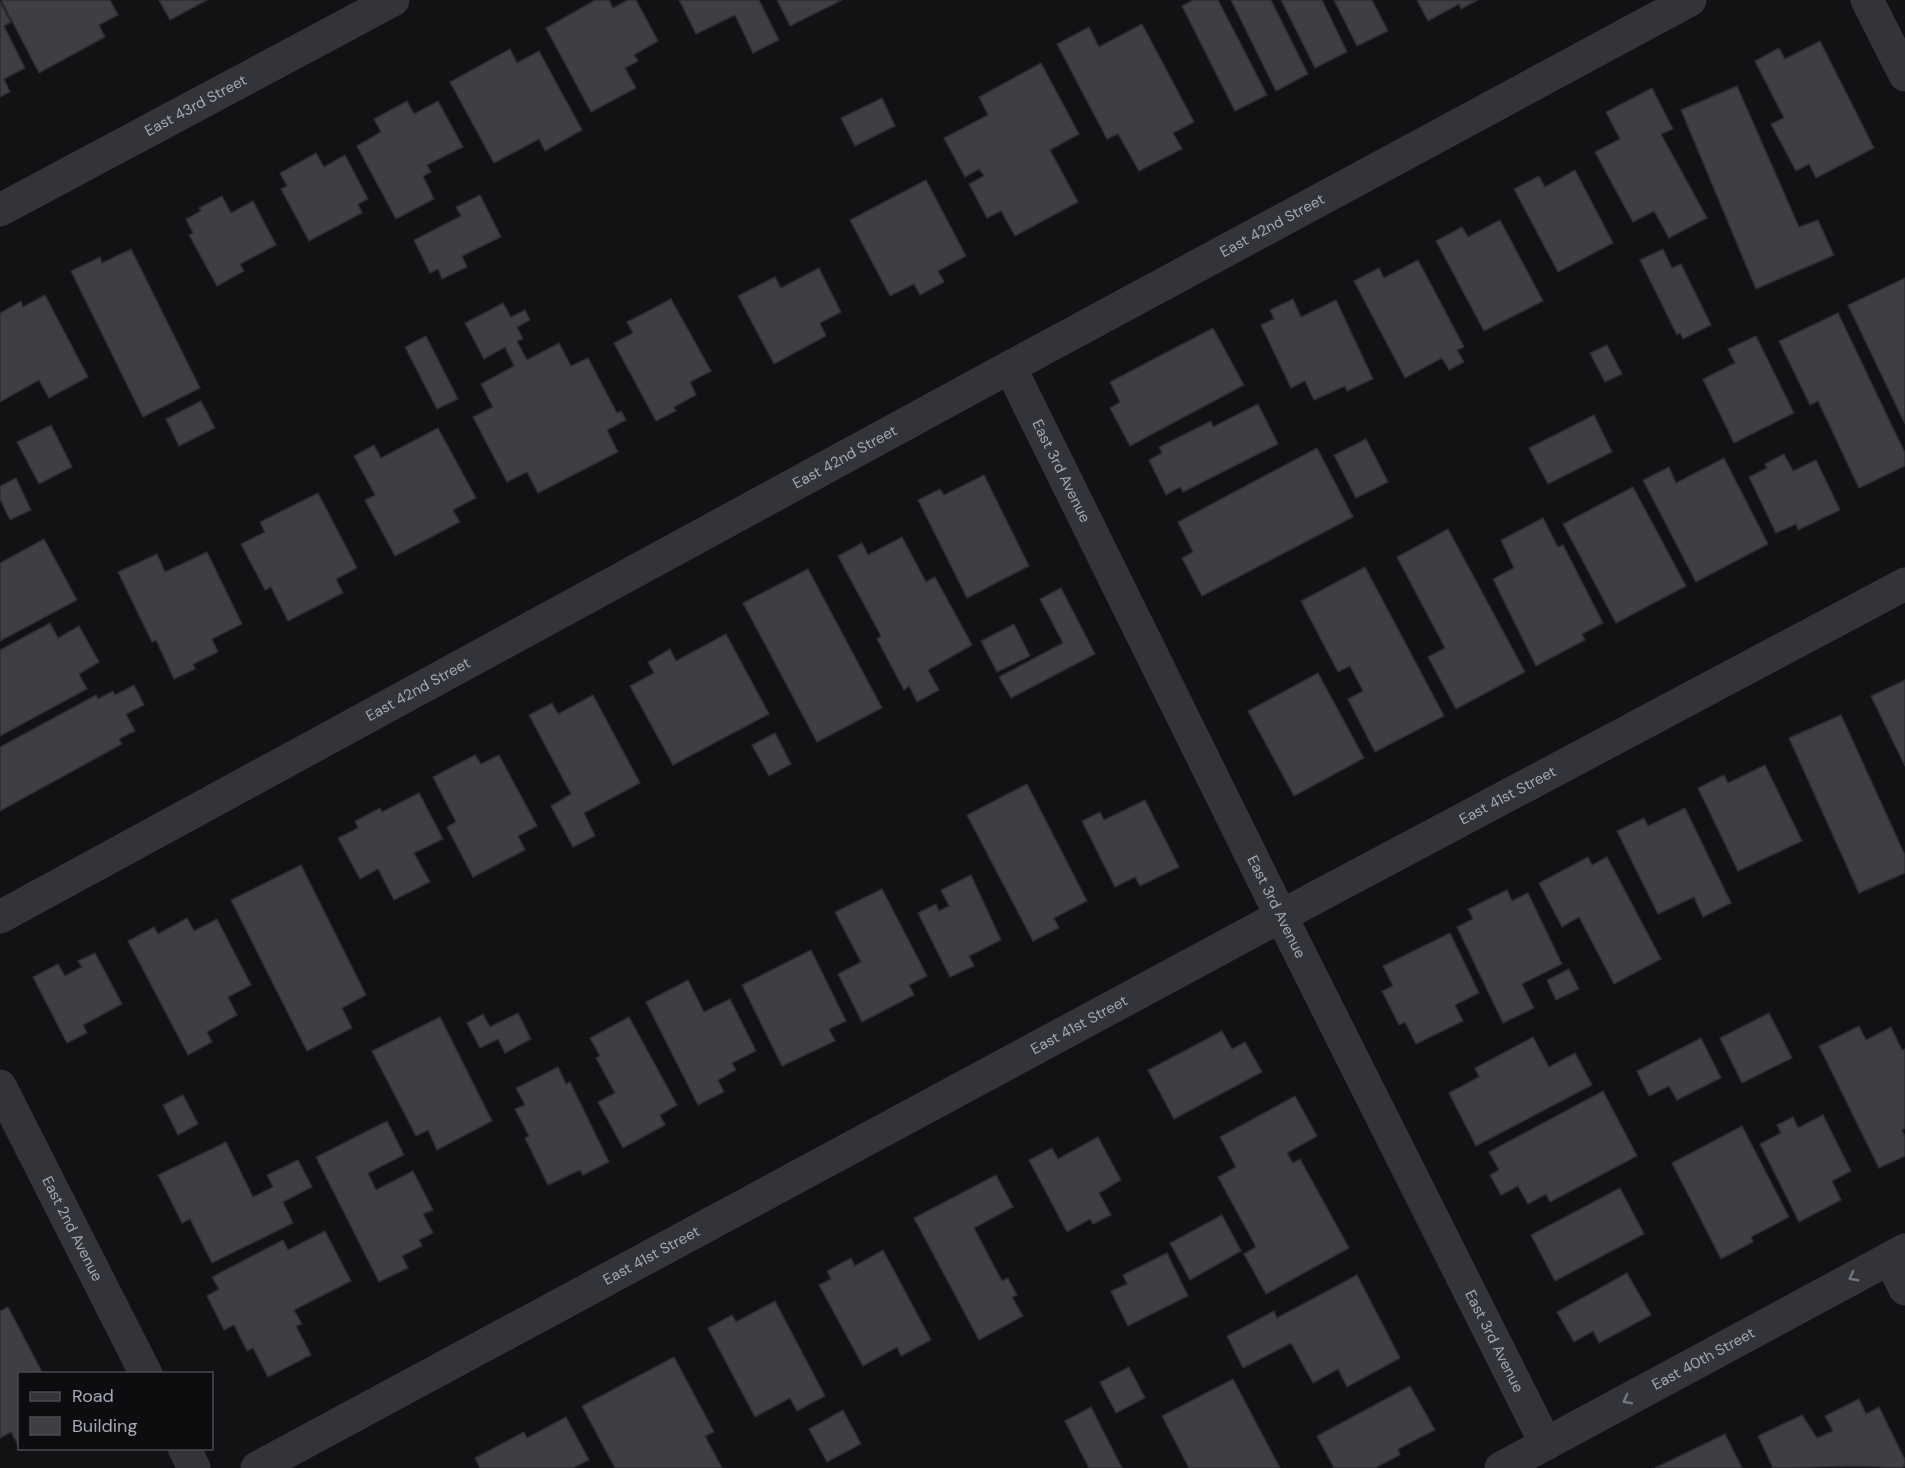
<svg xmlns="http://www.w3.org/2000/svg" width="1905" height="1468" font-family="'DM Sans',sans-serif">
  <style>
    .building { fill: #3e3f44; stroke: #2d2c30; stroke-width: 1.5 }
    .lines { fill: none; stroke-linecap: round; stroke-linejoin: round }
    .minor { stroke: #333439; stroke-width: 33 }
    .oneway { stroke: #71737d }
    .labels { text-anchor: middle; stroke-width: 5; stroke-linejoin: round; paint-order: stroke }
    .street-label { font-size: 15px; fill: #a4a7b5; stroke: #0d0d0f }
  </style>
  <rect width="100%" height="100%" fill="#121214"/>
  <g class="building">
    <path d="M 1,0 L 110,0 L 118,15 L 99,25 L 105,37 L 39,73 Z"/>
    <path d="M 159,0 L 207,0 L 170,20 Z"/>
    <path d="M 595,0 L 609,0 L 613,8 L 628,0 L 636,0 L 658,41 L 634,55 L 638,61 L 625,68 L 636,88 L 591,112 L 546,28 Z"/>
    <path d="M 679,0 L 759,0 L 779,40 L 753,53 L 735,15 L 696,34 Z"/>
    <path d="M 777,0 L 842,0 L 790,26 Z"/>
    <path d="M 1193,0 L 1218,0 L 1267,95 L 1235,111 L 1182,6 Z"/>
    <path d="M 1231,0 L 1271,0 L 1308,74 L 1276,91 Z"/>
    <path d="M 1281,0 L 1322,0 L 1347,52 L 1315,68 Z"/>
    <path d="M 1334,0 L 1372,0 L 1388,31 L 1357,46 Z"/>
    <path d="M 1417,0 L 1478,0 L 1461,9 L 1459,4 L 1428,21 Z"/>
    <path d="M 0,2 L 11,22 L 4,26 L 25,68 L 4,79 L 10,92 L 0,97 Z"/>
    <path d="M 1142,24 L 1194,122 L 1173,133 L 1182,149 L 1139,171 L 1118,134 L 1107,139 L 1057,44 L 1089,27 L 1099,47 Z"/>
    <path d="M 1820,41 L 1874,148 L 1816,178 L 1809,164 L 1796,171 L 1771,124 L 1784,118 L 1755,61 L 1779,48 L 1785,59 Z"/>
    <path d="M 510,49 L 517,63 L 539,51 L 582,130 L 545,151 L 539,139 L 494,163 L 450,82 Z"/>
    <path d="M 1041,63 L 1079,134 L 1050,150 L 1078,202 L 1015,236 L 1001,211 L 987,218 L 969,184 L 984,176 L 979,169 L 965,177 L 944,138 L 988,115 L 979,97 Z"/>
    <path d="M 1737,86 L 1799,227 L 1818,220 L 1834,255 L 1756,289 L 1681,110 Z"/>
    <path d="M 1652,88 L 1673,129 L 1661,134 L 1707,218 L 1669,238 L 1654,211 L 1633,222 L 1595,152 L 1620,139 L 1606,112 Z"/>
    <path d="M 882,98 L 895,126 L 855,146 L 841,118 Z"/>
    <path d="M 407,101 L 414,114 L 438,101 L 463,147 L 427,165 L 431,172 L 423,176 L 434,199 L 396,219 L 357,146 L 381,132 L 374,119 Z"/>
    <path d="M 316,153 L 324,167 L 345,155 L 368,199 L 358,204 L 362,213 L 309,241 L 281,189 L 287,186 L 280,173 Z"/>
    <path d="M 1575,170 L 1613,243 L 1558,272 L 1514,189 L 1539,176 L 1545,187 Z"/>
    <path d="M 926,180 L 966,256 L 938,271 L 944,282 L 920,295 L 914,284 L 890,296 L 850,220 Z"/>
    <path d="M 480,195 L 501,237 L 462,256 L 467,267 L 442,279 L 438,269 L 430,273 L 414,240 L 461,216 L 456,207 Z"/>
    <path d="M 222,196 L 231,213 L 253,201 L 276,245 L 240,264 L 244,271 L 217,286 L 189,235 L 193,233 L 186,219 L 201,211 L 199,208 Z"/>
    <path d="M 1500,220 L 1543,301 L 1484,331 L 1436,241 L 1462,227 L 1468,237 Z"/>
    <path d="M 131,249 L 200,388 L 143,417 L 71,271 L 100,257 L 102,263 Z"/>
    <path d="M 1663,249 L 1672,268 L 1681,264 L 1711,325 L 1683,339 L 1680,333 L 1677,335 L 1640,260 Z"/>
    <path d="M 1418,260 L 1464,347 L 1457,350 L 1464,362 L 1449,370 L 1442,358 L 1405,378 L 1354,281 L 1379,268 L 1384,278 Z"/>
    <path d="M 819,268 L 841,312 L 820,323 L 826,336 L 774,364 L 738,296 L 775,277 L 781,288 Z"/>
    <path d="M 1905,278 L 1905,424 L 1848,305 Z"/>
    <path d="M 45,295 L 88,377 L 49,398 L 39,380 L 0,402 L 0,313 L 21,301 L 23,307 Z"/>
    <path d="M 671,299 L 711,371 L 690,382 L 696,395 L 674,407 L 676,411 L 656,421 L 614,343 L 633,333 L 627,322 Z"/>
    <path d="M 1293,299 L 1301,317 L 1336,300 L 1373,379 L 1347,391 L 1345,386 L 1314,400 L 1305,381 L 1291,388 L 1261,325 L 1274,319 L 1270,310 Z"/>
    <path d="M 503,303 L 511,317 L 525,310 L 530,320 L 517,327 L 523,339 L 517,341 L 527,360 L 559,343 L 571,366 L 588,358 L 617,413 L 621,411 L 626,420 L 607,430 L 618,452 L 538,493 L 527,472 L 507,482 L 473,417 L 493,407 L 481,384 L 514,366 L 505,347 L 484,359 L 465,323 Z"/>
    <path d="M 1838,313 L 1905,453 L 1905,466 L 1859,488 L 1818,401 L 1810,405 L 1779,341 Z"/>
    <path d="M 1213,328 L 1244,385 L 1130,446 L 1110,408 L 1120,402 L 1110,382 Z"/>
    <path d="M 426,336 L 458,399 L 437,409 L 405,347 Z"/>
    <path d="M 1756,336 L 1794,413 L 1734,443 L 1703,379 L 1735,363 L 1728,349 Z"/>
    <path d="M 1607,345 L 1622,374 L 1605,382 L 1590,353 Z"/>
    <path d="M 201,401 L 215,428 L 179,446 L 166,419 Z"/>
    <path d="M 1258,404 L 1278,444 L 1183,492 L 1180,487 L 1166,495 L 1149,460 L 1162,453 L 1159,447 L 1211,421 L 1213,427 Z"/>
    <path d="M 1594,415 L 1612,452 L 1548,484 L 1529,448 Z"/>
    <path d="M 51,425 L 72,467 L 39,484 L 17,442 Z"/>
    <path d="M 438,428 L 476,498 L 453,510 L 460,522 L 395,556 L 365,500 L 375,495 L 354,456 L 374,445 L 381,458 Z"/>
    <path d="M 1366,439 L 1388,482 L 1356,498 L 1334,455 Z"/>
    <path d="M 1317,448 L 1353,517 L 1202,596 L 1182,558 L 1193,552 L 1178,522 Z"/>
    <path d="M 1784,454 L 1793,471 L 1816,460 L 1840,510 L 1798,530 L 1796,524 L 1776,533 L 1749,477 L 1767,468 L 1765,464 Z"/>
    <path d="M 1724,458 L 1768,544 L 1696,582 L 1643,480 L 1669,467 L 1676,483 Z"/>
    <path d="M 984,475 L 1029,566 L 967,598 L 918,500 L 940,489 L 944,495 Z"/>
    <path d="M 16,478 L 31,510 L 10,520 L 0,499 L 0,486 Z"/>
    <path d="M 1633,487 L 1686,586 L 1616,623 L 1563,524 Z"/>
    <path d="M 318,493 L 357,568 L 336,579 L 343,593 L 288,621 L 271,587 L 265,590 L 241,544 L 265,532 L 260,522 Z"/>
    <path d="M 1543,518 L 1558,547 L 1563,545 L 1603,623 L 1582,634 L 1585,640 L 1536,666 L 1493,579 L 1514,568 L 1501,540 Z"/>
    <path d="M 1448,529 L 1525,672 L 1456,709 L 1428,657 L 1445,648 L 1397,557 Z"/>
    <path d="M 902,537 L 926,582 L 935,577 L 972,645 L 928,670 L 939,690 L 917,702 L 909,686 L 904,690 L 877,639 L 881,636 L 838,556 L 862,543 L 868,555 Z"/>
    <path d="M 44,539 L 77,600 L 0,641 L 0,563 Z"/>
    <path d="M 207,552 L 242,624 L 212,639 L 218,652 L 193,664 L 195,669 L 174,679 L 156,640 L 152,642 L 118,572 L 157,554 L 165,572 Z"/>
    <path d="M 1365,567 L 1444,716 L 1375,752 L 1348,699 L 1363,691 L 1350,666 L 1338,672 L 1301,601 Z"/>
    <path d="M 808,569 L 882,708 L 817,742 L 743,603 Z"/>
    <path d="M 1061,588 L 1095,654 L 1011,698 L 999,677 L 1063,643 L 1040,599 Z"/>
    <path d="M 50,623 L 58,638 L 79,626 L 99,662 L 79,674 L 87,689 L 0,736 L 0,650 Z"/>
    <path d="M 1014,624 L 1030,656 L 997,672 L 981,641 Z"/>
    <path d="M 726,634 L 769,714 L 673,765 L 630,686 L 654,673 L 648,662 L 670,649 L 676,661 Z"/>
    <path d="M 1318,673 L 1364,758 L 1294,796 L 1248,711 Z"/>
    <path d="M 1905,680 L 1905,766 L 1871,696 Z"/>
    <path d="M 134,685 L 144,705 L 126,714 L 135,731 L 119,739 L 122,744 L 0,811 L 0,747 L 96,695 L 98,699 L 113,691 L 115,695 Z"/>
    <path d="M 593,695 L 640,783 L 584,813 L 595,836 L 573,847 L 551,806 L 571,794 L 529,715 L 552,703 L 558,714 Z"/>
    <path d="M 1841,715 L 1905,855 L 1905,873 L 1859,893 L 1789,738 Z"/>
    <path d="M 775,733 L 791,764 L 769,776 L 752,745 Z"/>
    <path d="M 475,755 L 481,764 L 499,755 L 537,826 L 518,836 L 525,850 L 473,877 L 447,827 L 456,822 L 433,777 Z"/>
    <path d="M 1765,765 L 1802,841 L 1738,871 L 1698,788 L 1724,775 L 1728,783 Z"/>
    <path d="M 1027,784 L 1087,901 L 1054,918 L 1059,928 L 1033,941 L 967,815 Z"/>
    <path d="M 419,793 L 443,839 L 414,853 L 430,882 L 394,900 L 378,869 L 360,879 L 338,838 L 358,828 L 355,821 L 380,808 L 382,812 Z"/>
    <path d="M 1145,800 L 1179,867 L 1140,886 L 1135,877 L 1115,887 L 1082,821 L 1100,812 L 1104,820 Z"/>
    <path d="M 1685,808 L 1731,903 L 1703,917 L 1694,897 L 1658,914 L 1617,831 L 1644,818 L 1648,826 Z"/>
    <path d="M 1588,857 L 1592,865 L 1607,857 L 1661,959 L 1614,984 L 1579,917 L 1562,927 L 1539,883 Z"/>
    <path d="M 301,865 L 366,995 L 342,1008 L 352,1028 L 307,1051 L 231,900 Z"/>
    <path d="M 971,875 L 1001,940 L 969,956 L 974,966 L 950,977 L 918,913 L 936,904 L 939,911 L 949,906 L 941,890 Z"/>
    <path d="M 882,889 L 927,976 L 909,985 L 914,995 L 862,1022 L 838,974 L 861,962 L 835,912 Z"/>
    <path d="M 1507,890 L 1512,901 L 1528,893 L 1562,964 L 1522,984 L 1534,1008 L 1503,1023 L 1457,927 L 1473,919 L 1468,909 Z"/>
    <path d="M 187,918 L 194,931 L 217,919 L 251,985 L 228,997 L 237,1015 L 207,1032 L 212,1042 L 188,1055 L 128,941 L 154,927 L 158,934 Z"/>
    <path d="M 1450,933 L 1479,993 L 1455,1005 L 1463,1021 L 1416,1044 L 1405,1022 L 1399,1025 L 1382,991 L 1393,986 L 1383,966 Z"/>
    <path d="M 811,950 L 846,1021 L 829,1029 L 835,1041 L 782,1066 L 742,985 Z"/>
    <path d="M 95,953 L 122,1004 L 83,1025 L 87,1033 L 67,1043 L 33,977 L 58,964 L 65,976 L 82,967 L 78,961 Z"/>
    <path d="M 1569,969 L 1579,989 L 1556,1000 L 1547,980 Z"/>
    <path d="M 688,980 L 704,1012 L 730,999 L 756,1051 L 732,1063 L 736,1070 L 718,1080 L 724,1092 L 698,1105 L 646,1002 Z"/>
    <path d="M 518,1013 L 531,1039 L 505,1053 L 498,1039 L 480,1048 L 467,1023 L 483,1014 L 490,1027 Z"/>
    <path d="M 1769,1013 L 1792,1058 L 1742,1083 L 1720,1038 Z"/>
    <path d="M 440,1017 L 492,1121 L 437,1150 L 428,1130 L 416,1136 L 372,1051 Z"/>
    <path d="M 629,1017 L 677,1105 L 660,1115 L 665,1125 L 623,1148 L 598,1102 L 615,1093 L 596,1058 L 600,1056 L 590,1038 Z"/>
    <path d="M 1859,1026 L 1866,1040 L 1891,1027 L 1902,1050 L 1905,1049 L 1905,1128 L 1902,1130 L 1905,1137 L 1905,1156 L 1879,1168 L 1819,1046 Z"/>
    <path d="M 1222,1031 L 1232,1049 L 1245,1042 L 1262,1072 L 1174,1119 L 1148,1070 Z"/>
    <path d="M 1533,1037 L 1549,1067 L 1575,1053 L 1592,1085 L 1476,1146 L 1449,1093 L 1479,1077 L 1475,1068 Z"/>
    <path d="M 1701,1038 L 1721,1078 L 1677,1100 L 1669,1086 L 1649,1096 L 1637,1071 Z"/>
    <path d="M 558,1067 L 566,1084 L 570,1082 L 609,1162 L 583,1175 L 580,1170 L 548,1185 L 525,1138 L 529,1136 L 515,1109 L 525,1105 L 516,1088 Z"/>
    <path d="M 1603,1091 L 1637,1156 L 1550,1202 L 1546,1194 L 1528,1204 L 1518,1186 L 1501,1195 L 1490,1175 L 1499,1170 L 1489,1152 Z"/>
    <path d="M 183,1095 L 198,1124 L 178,1135 L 163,1105 Z"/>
    <path d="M 1295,1096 L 1317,1136 L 1287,1153 L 1293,1163 L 1300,1159 L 1349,1248 L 1266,1294 L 1244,1254 L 1256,1247 L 1218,1177 L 1236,1167 L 1220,1137 Z"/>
    <path d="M 1823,1115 L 1851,1171 L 1832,1181 L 1841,1200 L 1799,1222 L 1760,1144 L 1781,1133 L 1777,1125 L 1793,1117 L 1798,1128 Z"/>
    <path d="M 387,1121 L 404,1155 L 368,1173 L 376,1190 L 413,1171 L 433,1210 L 423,1214 L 433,1233 L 419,1240 L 422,1246 L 402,1256 L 408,1268 L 379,1282 L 316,1157 Z"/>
    <path d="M 1742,1126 L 1789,1217 L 1751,1237 L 1753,1242 L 1721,1259 L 1672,1163 Z"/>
    <path d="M 1098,1137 L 1121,1180 L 1099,1193 L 1111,1215 L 1093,1224 L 1090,1219 L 1067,1232 L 1029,1160 L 1052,1148 L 1058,1159 Z"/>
    <path d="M 226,1142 L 253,1197 L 273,1187 L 267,1175 L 298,1160 L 312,1187 L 283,1202 L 293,1223 L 212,1263 L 190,1219 L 182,1223 L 158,1175 Z"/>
    <path d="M 996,1175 L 1013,1207 L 974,1228 L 1002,1281 L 1008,1278 L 1017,1295 L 1012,1297 L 1023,1316 L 979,1340 L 914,1218 Z"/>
    <path d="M 1620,1188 L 1644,1234 L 1555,1281 L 1531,1235 Z"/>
    <path d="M 1222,1215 L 1241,1251 L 1190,1280 L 1170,1243 Z"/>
    <path d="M 325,1231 L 351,1281 L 294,1310 L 302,1324 L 296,1326 L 311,1355 L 268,1377 L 253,1348 L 247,1351 L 234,1325 L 224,1330 L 207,1296 L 219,1289 L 212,1277 L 283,1240 L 288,1250 Z"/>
    <path d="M 883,1250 L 931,1340 L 901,1356 L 897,1347 L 863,1366 L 819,1285 L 831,1279 L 827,1271 L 851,1258 L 855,1266 Z"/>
    <path d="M 1167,1253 L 1188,1296 L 1128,1326 L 1111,1291 L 1127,1284 L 1123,1275 Z"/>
    <path d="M 1627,1273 L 1651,1315 L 1599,1343 L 1593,1331 L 1574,1342 L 1557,1312 Z"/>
    <path d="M 1357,1275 L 1400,1358 L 1347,1387 L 1338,1369 L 1313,1383 L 1291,1343 L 1243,1368 L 1227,1336 L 1274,1311 L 1277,1318 Z"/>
    <path d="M 775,1301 L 825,1396 L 797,1411 L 790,1398 L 755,1417 L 708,1328 L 732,1315 L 736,1322 Z"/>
    <path d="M 8,1307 L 43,1374 L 20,1374 L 18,1445 L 11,1432 L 0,1438 L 0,1311 Z"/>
    <path d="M 674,1357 L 714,1432 L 705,1436 L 722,1468 L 615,1468 L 582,1406 Z"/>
    <path d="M 1129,1367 L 1145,1398 L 1116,1413 L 1100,1382 Z"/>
    <path d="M 1233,1379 L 1280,1468 L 1189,1468 L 1162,1416 Z"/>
    <path d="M 1410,1386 L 1435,1430 L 1398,1449 L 1400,1455 L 1375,1468 L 1334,1468 L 1317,1436 Z"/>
    <path d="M 1859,1399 L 1866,1414 L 1879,1407 L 1905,1460 L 1905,1466 L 1901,1468 L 1857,1466 L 1773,1468 L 1758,1436 L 1802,1415 L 1817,1438 L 1833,1431 L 1825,1416 Z"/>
    <path d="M 1091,1407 L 1122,1468 L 1089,1468 L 1065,1421 Z"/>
    <path d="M 843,1410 L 861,1444 L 827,1462 L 809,1429 Z"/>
    <path d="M 566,1417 L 589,1460 L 573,1468 L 480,1468 L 475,1458 L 524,1432 L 527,1438 Z"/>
    <path d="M 1725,1434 L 1742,1468 L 1655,1468 Z"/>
  </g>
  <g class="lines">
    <g class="minor">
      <path d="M 1867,0 L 1905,75"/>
      <path id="s1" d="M 0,210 L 393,0"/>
      <path id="s2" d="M 1010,367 L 1281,916 L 1546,1444"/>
      <path id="s3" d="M 0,917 L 1010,367 L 1690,0"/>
      <path id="s4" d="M 0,1086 L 146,1374"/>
      <path d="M 1890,1258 L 1905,1289"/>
      <path d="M 184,1448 L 194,1468"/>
      <path id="s5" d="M 257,1468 L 1281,916 L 1905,584"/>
      <path id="s6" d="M 1501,1468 L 1905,1250"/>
    </g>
  </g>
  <defs><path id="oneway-chevron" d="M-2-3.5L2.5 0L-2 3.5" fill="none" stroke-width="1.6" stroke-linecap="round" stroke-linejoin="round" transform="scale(1.5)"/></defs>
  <g class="oneway">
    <use href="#oneway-chevron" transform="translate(1853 1277) rotate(152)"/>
    <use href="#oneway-chevron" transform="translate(1627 1400) rotate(152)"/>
  </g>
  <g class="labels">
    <g class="street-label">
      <text dy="5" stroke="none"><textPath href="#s1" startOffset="222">East 43rd Street</textPath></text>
      <text dy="5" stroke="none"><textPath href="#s3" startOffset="1448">East 42nd Street</textPath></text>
      <text dy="5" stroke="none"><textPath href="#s3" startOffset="962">East 42nd Street</textPath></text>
      <text dy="5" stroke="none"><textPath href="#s2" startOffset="116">East 3rd Avenue</textPath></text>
      <text dy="5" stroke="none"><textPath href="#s3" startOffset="476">East 42nd Street</textPath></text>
      <text dy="5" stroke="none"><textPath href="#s5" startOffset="1420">East 41st Street</textPath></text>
      <text dy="5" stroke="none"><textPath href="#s2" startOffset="602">East 3rd Avenue</textPath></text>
      <text dy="5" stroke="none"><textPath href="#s5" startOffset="934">East 41st Street</textPath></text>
      <text dy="5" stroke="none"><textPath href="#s4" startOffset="160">East 2nd Avenue</textPath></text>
      <text dy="5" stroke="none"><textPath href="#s5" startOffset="448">East 41st Street</textPath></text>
      <text dy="5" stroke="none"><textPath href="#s2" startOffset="1088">East 3rd Avenue</textPath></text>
      <text dy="5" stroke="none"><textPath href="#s6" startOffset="230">East 40th Street</textPath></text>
    </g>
  </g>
  <rect x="18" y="1372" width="195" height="78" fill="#0d0d0f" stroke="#494b51" stroke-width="1.5"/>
  <rect x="30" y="1392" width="30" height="9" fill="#333439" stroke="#494b51" stroke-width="1.5"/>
  <text x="72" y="1402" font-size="18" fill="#a4a7b5">Road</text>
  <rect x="30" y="1417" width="30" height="18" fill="#3e3f44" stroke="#494b51" stroke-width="1.5"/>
  <text x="72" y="1432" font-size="18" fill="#a4a7b5">Building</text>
</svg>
